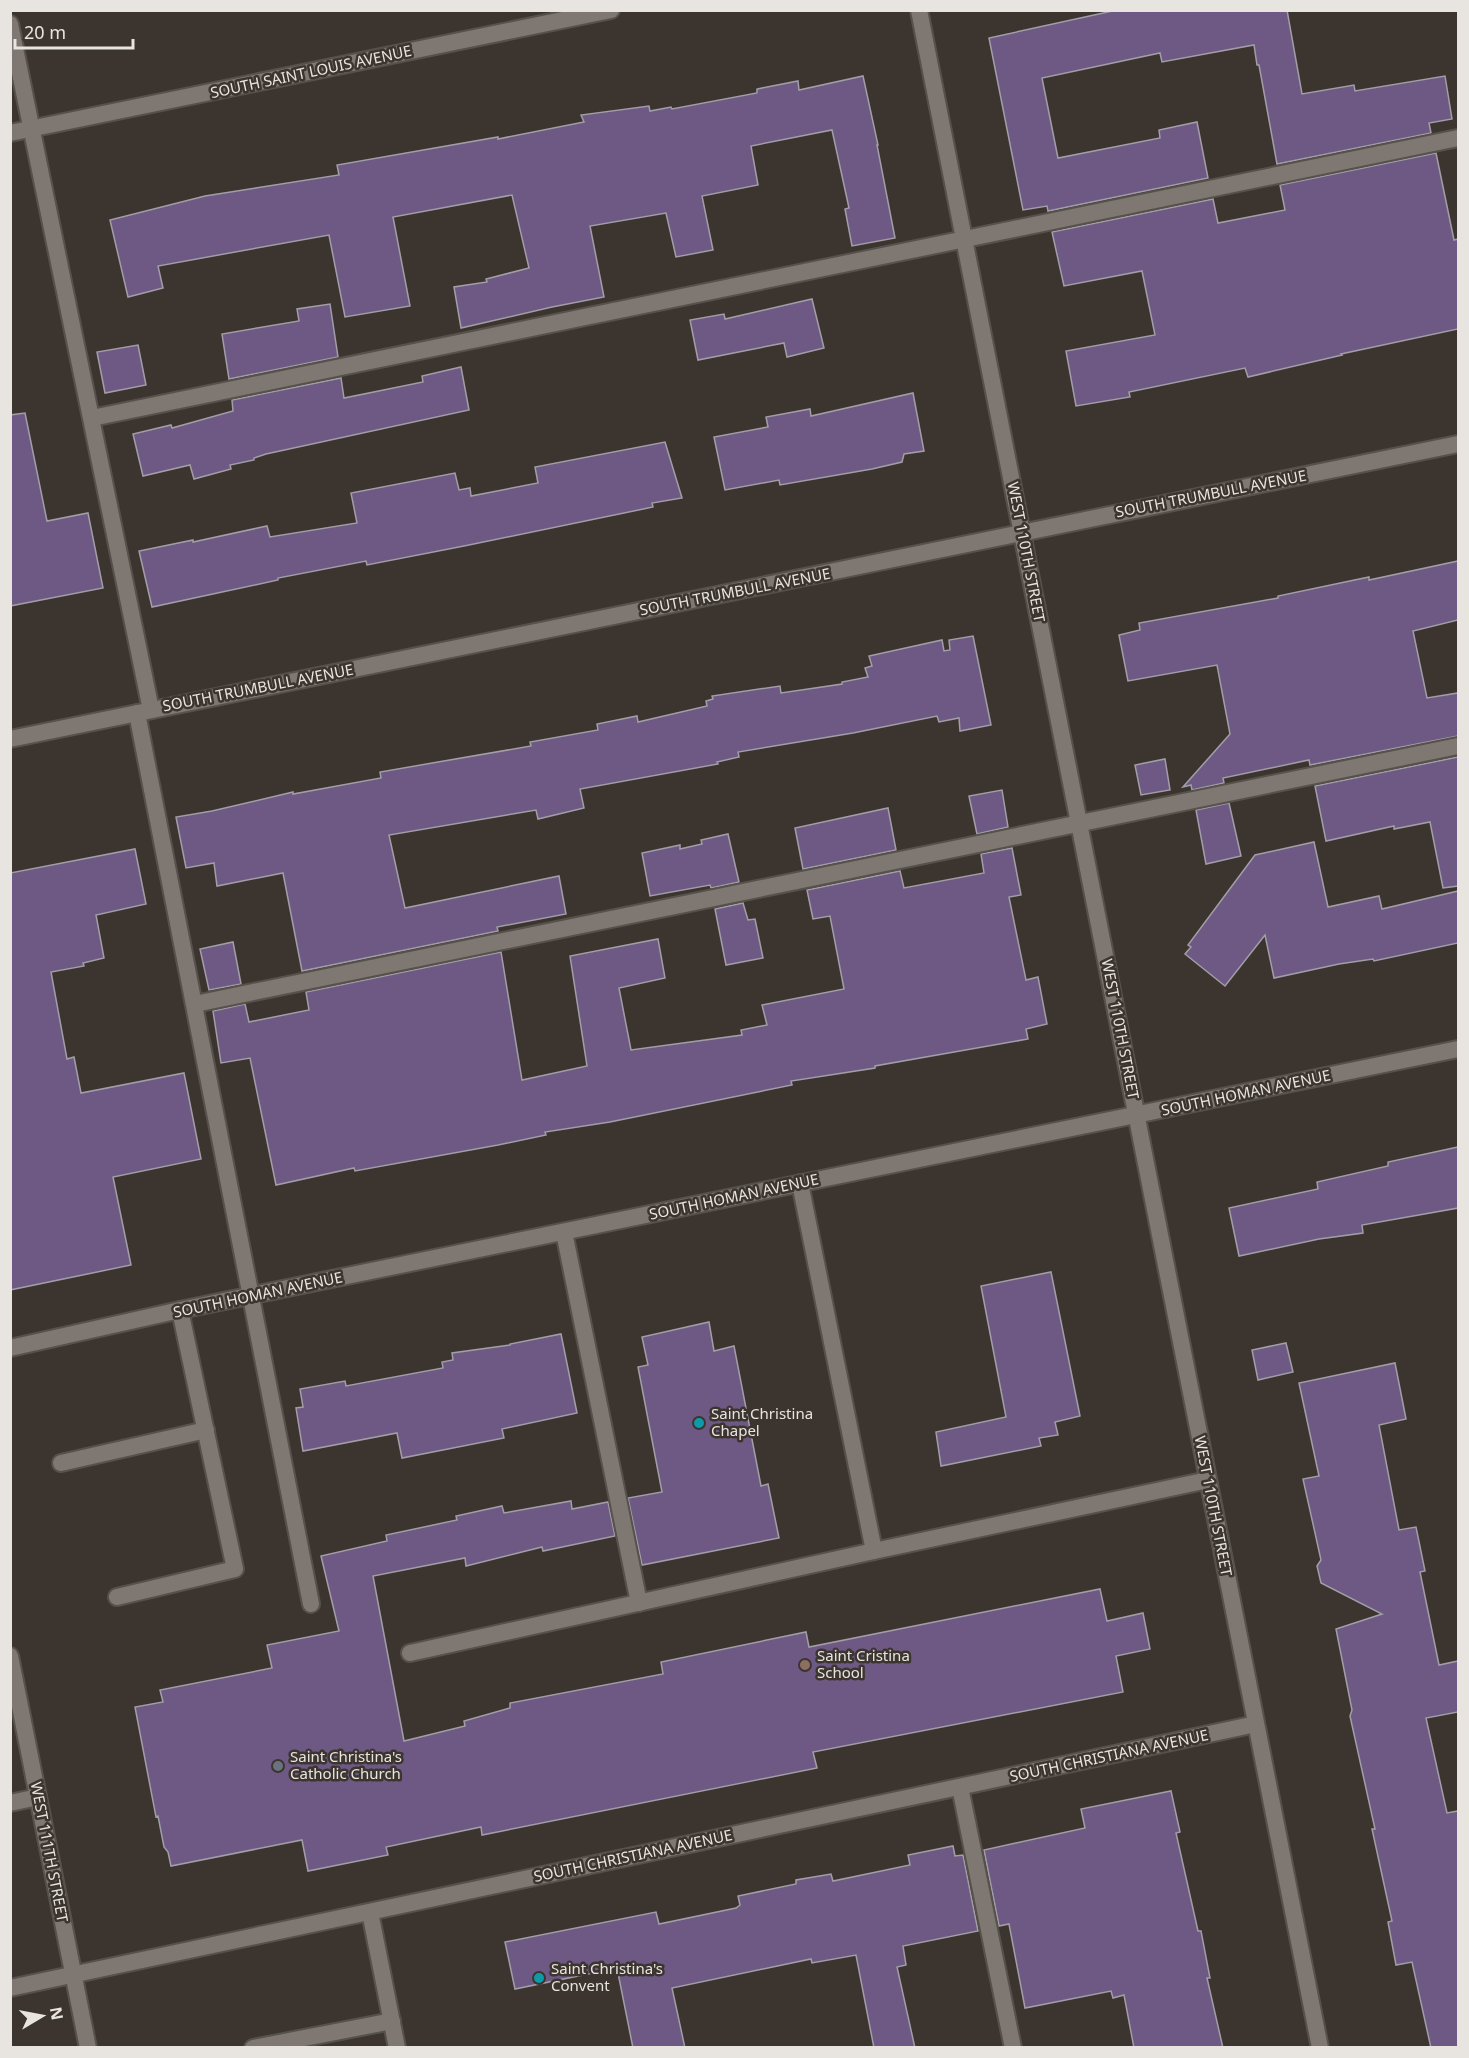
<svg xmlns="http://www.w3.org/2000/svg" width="1469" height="2058" font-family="'Noto Sans',sans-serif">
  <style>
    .building { fill: #6e5984; stroke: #a29ea7; stroke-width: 1.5 }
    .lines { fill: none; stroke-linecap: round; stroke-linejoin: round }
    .service-casing { stroke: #56514b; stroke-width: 20 }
    .minor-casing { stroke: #56514b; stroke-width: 20 }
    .secondary-casing { stroke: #56514b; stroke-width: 20 }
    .service { stroke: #7f7771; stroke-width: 16 }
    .minor { stroke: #7f7771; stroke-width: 16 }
    .secondary { stroke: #7f7771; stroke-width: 16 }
    .culture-dot { fill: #0f9aa8; stroke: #3c352f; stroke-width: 2 }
    .education-dot { fill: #8d6e63; stroke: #3c352f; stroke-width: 2 }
    .worship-dot { fill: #6b7280; stroke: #3c352f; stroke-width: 2 }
    .labels { text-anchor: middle; stroke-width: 5; stroke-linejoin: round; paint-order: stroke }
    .street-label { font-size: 15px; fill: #e8e4e0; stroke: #3c352f }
    .poi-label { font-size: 15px; fill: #e8e4e0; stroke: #3c352f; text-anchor: start }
  </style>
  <rect width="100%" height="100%" fill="#3c352f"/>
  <g class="building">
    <path d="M 1117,10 L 1287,10 L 1302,94 L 1354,85 L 1355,91 L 1445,76 L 1452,119 L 1429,123 L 1431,133 L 1277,164 L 1259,65 L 1257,65 L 1254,45 L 1162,62 L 1160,53 L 1042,78 L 1058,158 L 1160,138 L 1159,130 L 1197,122 L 1208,178 L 1048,211 L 1047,206 L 1023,210 L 989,38 Z"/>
    <path d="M 863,76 L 878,145 L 877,145 L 895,238 L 852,246 L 845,209 L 849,208 L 832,130 L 751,146 L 758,185 L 702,196 L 713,250 L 676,257 L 666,213 L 590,226 L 604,297 L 552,307 L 461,328 L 454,287 L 487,282 L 486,279 L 529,268 L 512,195 L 393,217 L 410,306 L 345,317 L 329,235 L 158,266 L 163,288 L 128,297 L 110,220 L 205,196 L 339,175 L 337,165 L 498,137 L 498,139 L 584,122 L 581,115 L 649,106 L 650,111 L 671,107 L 672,109 L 757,93 L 757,89 L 798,81 L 799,90 Z"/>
    <path d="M 1436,153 L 1454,240 L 1458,239 L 1458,329 L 1341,354 L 1342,355 L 1248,377 L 1245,368 L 1129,392 L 1130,397 L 1076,406 L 1066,351 L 1155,335 L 1142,271 L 1064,286 L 1052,232 L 1213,199 L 1218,223 L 1285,210 L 1280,185 Z"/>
    <path d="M 812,299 L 824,348 L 787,357 L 784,343 L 698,360 L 690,320 L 724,314 L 725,319 Z"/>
    <path d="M 330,304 L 338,357 L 229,379 L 222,334 L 299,321 L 297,309 Z"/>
    <path d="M 138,345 L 146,385 L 105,393 L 97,352 Z"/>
    <path d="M 461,367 L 469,410 L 266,454 L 254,458 L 254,460 L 230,465 L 231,469 L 194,479 L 190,465 L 143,476 L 133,434 L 171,425 L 172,428 L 233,411 L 232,400 L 341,378 L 344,398 L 423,382 L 422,376 Z"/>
    <path d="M 913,393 L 924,451 L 904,454 L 902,462 L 872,469 L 780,485 L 779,480 L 725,490 L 714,437 L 768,427 L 766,417 L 810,409 L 811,416 Z"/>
    <path d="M 25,413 L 47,521 L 88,513 L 103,588 L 10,606 L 10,415 Z"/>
    <path d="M 665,442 L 682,498 L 652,503 L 653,507 L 464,546 L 367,565 L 366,561 L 278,578 L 278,580 L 152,607 L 139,551 L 193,540 L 193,542 L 267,526 L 270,537 L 357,523 L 351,493 L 455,473 L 459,490 L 470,488 L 471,496 L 538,483 L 535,467 Z"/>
    <path d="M 1458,561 L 1458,620 L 1413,631 L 1427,698 L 1458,693 L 1458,736 L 1310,765 L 1309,760 L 1223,778 L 1224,783 L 1192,790 L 1191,785 L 1183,787 L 1230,734 L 1217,665 L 1128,681 L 1119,635 L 1140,630 L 1139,623 L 1278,598 L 1278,596 L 1369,577 L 1369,580 Z"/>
    <path d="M 973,636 L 991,725 L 960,731 L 959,718 L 939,722 L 937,716 L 853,733 L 738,752 L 739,757 L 717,762 L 718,764 L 580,789 L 584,808 L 538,819 L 536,810 L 389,835 L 405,908 L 559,876 L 566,914 L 497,927 L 498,931 L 302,971 L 283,873 L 217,886 L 214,863 L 186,868 L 176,817 L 212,811 L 293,792 L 293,794 L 381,778 L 380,772 L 531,746 L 530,742 L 598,730 L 597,724 L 637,716 L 638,722 L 707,706 L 706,701 L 713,699 L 712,696 L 780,686 L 781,693 L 842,684 L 842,682 L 868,677 L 865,668 L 872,666 L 869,656 L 942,640 L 944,651 L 950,650 L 949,640 Z"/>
    <path d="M 1458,757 L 1458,886 L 1443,888 L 1430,822 L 1394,829 L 1394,826 L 1326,841 L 1315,786 Z"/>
    <path d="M 1165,759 L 1170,790 L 1141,795 L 1135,765 Z"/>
    <path d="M 1002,790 L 1008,827 L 977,834 L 969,796 Z"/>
    <path d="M 1229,803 L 1241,856 L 1206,864 L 1196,810 Z"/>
    <path d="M 888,808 L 896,850 L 803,869 L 795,828 Z"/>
    <path d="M 728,834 L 739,882 L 711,888 L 710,885 L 650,896 L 642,853 L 680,845 L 680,849 L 702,844 L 701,840 Z"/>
    <path d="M 1314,842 L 1328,907 L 1379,896 L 1382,909 L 1458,891 L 1458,943 L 1374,961 L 1373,959 L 1339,964 L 1274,978 L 1265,935 L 1225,986 L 1185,954 L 1191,947 L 1188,945 L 1255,855 Z"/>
    <path d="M 1012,848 L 1021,895 L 1009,897 L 1026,980 L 1038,977 L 1047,1024 L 1026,1029 L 1028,1039 L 875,1066 L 875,1068 L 791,1081 L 792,1085 L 610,1122 L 545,1132 L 546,1135 L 498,1145 L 355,1171 L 354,1168 L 276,1185 L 250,1058 L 221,1063 L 213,1011 L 245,1004 L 249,1022 L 309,1010 L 306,992 L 501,952 L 522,1080 L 587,1066 L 570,956 L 658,939 L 665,978 L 619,988 L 631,1050 L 742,1035 L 741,1030 L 767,1025 L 762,1005 L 844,989 L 830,916 L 813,919 L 807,890 L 900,871 L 904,888 L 984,873 L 981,854 Z"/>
    <path d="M 135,849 L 146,904 L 96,915 L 104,958 L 83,963 L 84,966 L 51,972 L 67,1059 L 74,1057 L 81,1093 L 184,1073 L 201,1159 L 113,1177 L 131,1265 L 10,1290 L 10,873 Z"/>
    <path d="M 743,903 L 748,920 L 755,919 L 763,958 L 726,965 L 715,909 Z"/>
    <path d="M 233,942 L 241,984 L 209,990 L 200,949 Z"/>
    <path d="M 1458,1147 L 1458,1208 L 1362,1225 L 1363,1233 L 1319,1239 L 1239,1256 L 1229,1208 L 1318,1189 L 1317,1182 L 1388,1166 L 1388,1162 Z"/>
    <path d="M 1051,1272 L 1080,1416 L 1055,1422 L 1058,1435 L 1039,1438 L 1041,1446 L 941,1466 L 936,1432 L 1006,1417 L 981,1286 Z"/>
    <path d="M 709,1322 L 714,1351 L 734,1346 L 761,1486 L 768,1484 L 779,1538 L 642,1565 L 628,1498 L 662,1492 L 638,1367 L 648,1365 L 642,1337 Z"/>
    <path d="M 561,1334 L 577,1413 L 502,1429 L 504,1438 L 402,1458 L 397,1433 L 303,1451 L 296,1408 L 303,1407 L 300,1389 L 345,1381 L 346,1386 L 443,1368 L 442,1362 L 453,1360 L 452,1353 L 510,1345 L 510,1344 Z"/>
    <path d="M 1286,1343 L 1293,1372 L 1258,1380 L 1252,1350 Z"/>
    <path d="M 1395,1363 L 1406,1419 L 1379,1425 L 1399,1530 L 1416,1527 L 1425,1571 L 1420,1572 L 1439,1665 L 1458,1661 L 1458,1712 L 1426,1718 L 1447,1813 L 1458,1811 L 1458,2048 L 1431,2048 L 1412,1962 L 1396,1965 L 1388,1922 L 1392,1921 L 1372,1829 L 1375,1829 L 1350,1716 L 1352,1710 L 1336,1629 L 1382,1614 L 1321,1583 L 1317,1566 L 1321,1560 L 1303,1479 L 1319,1476 L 1299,1383 Z"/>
    <path d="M 571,1501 L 572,1509 L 608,1502 L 615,1536 L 543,1551 L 542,1547 L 466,1566 L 465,1558 L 373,1576 L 404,1741 L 465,1726 L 464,1721 L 510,1708 L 510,1703 L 663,1674 L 661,1662 L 806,1632 L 809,1647 L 1100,1589 L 1107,1621 L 1143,1613 L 1150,1649 L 1116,1656 L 1123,1692 L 813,1752 L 817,1768 L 482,1835 L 481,1827 L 386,1847 L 388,1855 L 308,1871 L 302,1840 L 171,1866 L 168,1852 L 164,1847 L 158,1816 L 156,1817 L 135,1707 L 163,1702 L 160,1690 L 272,1668 L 267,1645 L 339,1631 L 321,1556 L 387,1541 L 386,1535 L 457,1520 L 456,1516 L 502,1506 L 504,1513 Z"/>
    <path d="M 1171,1791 L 1180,1832 L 1176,1833 L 1198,1931 L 1201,1931 L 1210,1978 L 1207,1978 L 1223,2048 L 1134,2048 L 1124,1995 L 1113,1998 L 1111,1991 L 1025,2008 L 1009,1924 L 999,1926 L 984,1850 L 1085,1828 L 1081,1809 Z"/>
    <path d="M 953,1846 L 955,1856 L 963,1855 L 978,1931 L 903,1946 L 906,1965 L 897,1967 L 915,2048 L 874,2048 L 856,1955 L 812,1963 L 811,1959 L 672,1988 L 685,2048 L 633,2048 L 617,1968 L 515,1989 L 505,1942 L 656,1912 L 659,1924 L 736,1908 L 740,1905 L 738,1896 L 796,1884 L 796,1880 L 831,1874 L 833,1881 L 910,1865 L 908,1855 Z"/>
  </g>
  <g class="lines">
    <defs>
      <g id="service">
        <path d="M 10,24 L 151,710"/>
        <path d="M 92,418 L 1458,138"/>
        <path d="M 137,713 L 311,1604"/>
        <path d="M 195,1004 L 1458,746"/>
        <path d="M 564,1232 L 639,1603"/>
        <path d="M 61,1463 L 206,1430"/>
        <path d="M 874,1551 L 1208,1480"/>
        <path d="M 117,1597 L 235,1569 L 180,1310"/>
        <path d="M 410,1653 L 874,1551 L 800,1183"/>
        <path d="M 960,1787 L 1013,2048"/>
        <path d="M 10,1803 L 38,1797"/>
        <path d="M 370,1912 L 397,2048"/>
        <path d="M 253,2048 L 392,2021"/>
      </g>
      <g id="minor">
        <path d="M 919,10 L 1320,2048"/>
        <path d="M 10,133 L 611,10"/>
        <path d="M 10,739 L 1458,444"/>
        <path d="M 10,1348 L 180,1310 L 1458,1049"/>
        <path d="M 10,1988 L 1256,1724"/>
      </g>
      <path id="secondary" d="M 10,1656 L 88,2048"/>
    </defs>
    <use href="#service" class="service-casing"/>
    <use href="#minor" class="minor-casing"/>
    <use href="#secondary" class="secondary-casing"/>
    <use href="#service" class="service"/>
    <use href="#minor" class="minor"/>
    <use href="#secondary" class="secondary"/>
  </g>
  <g class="culture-dot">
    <circle cx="699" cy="1423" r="6"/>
    <circle cx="539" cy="1978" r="6"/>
  </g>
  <circle class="education-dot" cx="805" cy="1665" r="6"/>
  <circle class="worship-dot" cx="278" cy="1766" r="6"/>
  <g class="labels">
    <g class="street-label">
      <text transform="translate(311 72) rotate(-12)" y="5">SOUTH SAINT LOUIS AVENUE</text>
      <text transform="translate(1211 494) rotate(-11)" y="5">SOUTH TRUMBULL AVENUE</text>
      <text transform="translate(1026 552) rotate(79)" y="5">WEST 110TH STREET</text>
      <text transform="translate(735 592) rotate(-11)" y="5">SOUTH TRUMBULL AVENUE</text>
      <text transform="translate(258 688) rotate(-11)" y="5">SOUTH TRUMBULL AVENUE</text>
      <text transform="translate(1120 1029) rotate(79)" y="5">WEST 110TH STREET</text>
      <text transform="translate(1246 1093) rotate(-12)" y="5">SOUTH HOMAN AVENUE</text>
      <text transform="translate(734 1197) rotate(-12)" y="5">SOUTH HOMAN AVENUE</text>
      <text transform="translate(258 1295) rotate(-12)" y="5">SOUTH HOMAN AVENUE</text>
      <text transform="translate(1213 1506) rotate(79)" y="5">WEST 110TH STREET</text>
      <text transform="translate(1109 1756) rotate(-12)" y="5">SOUTH CHRISTIANA AVENUE</text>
      <text transform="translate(49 1852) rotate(79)" y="5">WEST 111TH STREET</text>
      <text transform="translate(633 1856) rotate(-12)" y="5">SOUTH CHRISTIANA AVENUE</text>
    </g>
    <g class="poi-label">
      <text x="711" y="1419">Saint Christina<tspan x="711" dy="17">Chapel</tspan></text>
      <text x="817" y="1661">Saint Cristina<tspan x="817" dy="17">School</tspan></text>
      <text x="290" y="1762">Saint Christina's<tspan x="290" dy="17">Catholic Church</tspan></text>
      <text x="551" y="1974">Saint Christina's<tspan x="551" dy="17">Convent</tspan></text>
    </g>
  </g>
  <rect width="1469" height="2058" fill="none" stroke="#e8e4e0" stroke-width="24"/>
  <g transform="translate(42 2016) rotate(80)" stroke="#3c352f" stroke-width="4.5" paint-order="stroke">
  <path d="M0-4.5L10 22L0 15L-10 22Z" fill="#e8e4e0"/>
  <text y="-9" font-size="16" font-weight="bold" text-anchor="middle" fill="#e8e4e0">N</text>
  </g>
  <path d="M15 39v9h118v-9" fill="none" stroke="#e8e4e0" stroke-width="3"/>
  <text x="24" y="39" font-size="18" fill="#e8e4e0" stroke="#3c352f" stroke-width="4.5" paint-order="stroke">20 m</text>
</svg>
